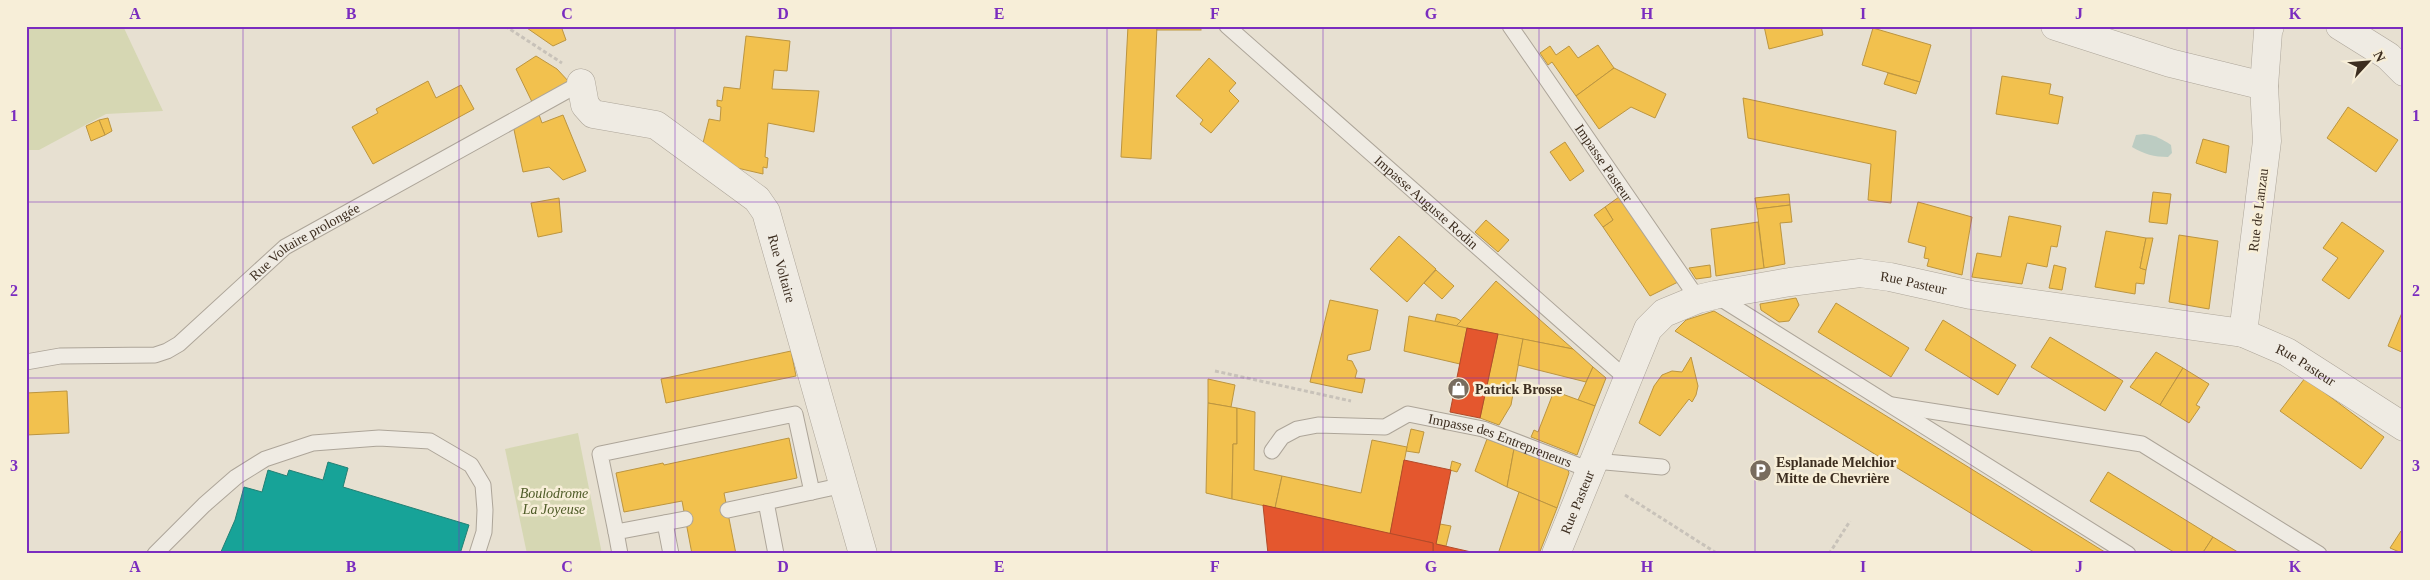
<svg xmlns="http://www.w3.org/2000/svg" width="2430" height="580" font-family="'Times New Roman',serif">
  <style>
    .green { fill: #d6d7b3 }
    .water { fill: #bcccc2 }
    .homes { fill: #f2c14e; stroke: #bc9540 }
    .shops { fill: #e4572e; stroke: #b24b2a }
    .public { fill: #17a398; stroke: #228074 }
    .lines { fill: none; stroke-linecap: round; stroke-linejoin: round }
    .lane-casing { stroke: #ada599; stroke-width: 17 }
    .street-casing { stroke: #ada599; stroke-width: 29 }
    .path { stroke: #c8c2b9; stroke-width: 3; stroke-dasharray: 4 2.5; stroke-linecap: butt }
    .lane { stroke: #efebe3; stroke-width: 15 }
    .street { stroke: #efebe3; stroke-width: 28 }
    .grid { fill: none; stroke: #7b2cbf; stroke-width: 1; stroke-opacity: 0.55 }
    .labels { text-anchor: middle; stroke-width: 5; stroke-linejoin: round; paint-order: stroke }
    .street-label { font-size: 14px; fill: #3d2e20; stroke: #f7eed8 }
    .poi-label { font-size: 14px; font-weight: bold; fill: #3d2e20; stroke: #f7eed8; text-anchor: start }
    .park-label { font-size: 14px; font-style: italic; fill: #4d5a26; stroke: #f7eed8 }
    .neatline { fill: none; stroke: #7b2cbf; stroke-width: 2 }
    .grid-label { font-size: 16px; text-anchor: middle; font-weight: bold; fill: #7b2cbf }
  </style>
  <rect width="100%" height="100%" fill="#e7e0d1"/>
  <g class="green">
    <path d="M 26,26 L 123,26 L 163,111 L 106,114 L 39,150 L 26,150 Z"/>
    <path d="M 578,433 L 602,554 L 527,554 L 505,449 Z"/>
  </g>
  <path class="water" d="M 2144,134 C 2155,135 2162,139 2171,145 L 2172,153 L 2168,157 C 2154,157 2144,154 2132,147 L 2136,135 Z"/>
  <g class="homes">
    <path d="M 524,26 L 561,26 L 566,40 L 553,46 Z"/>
    <path d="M 1128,26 L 1157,26 L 1151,159 L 1121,157 Z"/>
    <rect x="1157" y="26" width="44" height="4"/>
    <path d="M 1764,26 L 1821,26 L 1823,35 L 1769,49 Z"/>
    <path d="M 1873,28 L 1931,45 L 1920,82 L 1862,65 Z"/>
    <path d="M 746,36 L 790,41 L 787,71 L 774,70 L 772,89 L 819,91 L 814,132 L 768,123 L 765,157 L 768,158 L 767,168 L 763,167 L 763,174 L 733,167 L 702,147 L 709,119 L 720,121 L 721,107 L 717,106 L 717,100 L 722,101 L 724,87 L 740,89 Z"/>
    <path d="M 1598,45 L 1614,68 L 1576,96 L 1552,62 L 1548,65 L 1540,53 L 1550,46 L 1556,55 L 1569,46 L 1578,58 Z"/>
    <path d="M 536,56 L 557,69 L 570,83 L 533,104 L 516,69 Z"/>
    <path d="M 1209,58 L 1236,83 L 1229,91 L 1239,101 L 1211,133 L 1200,124 L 1203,120 L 1176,96 Z"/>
    <path d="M 1614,68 L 1666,94 L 1655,118 L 1631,107 L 1599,129 L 1576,96 Z"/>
    <path d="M 1888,73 L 1920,82 L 1916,94 L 1884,84 Z"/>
    <path d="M 2002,76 L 2051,84 L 2049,94 L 2063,97 L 2058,124 L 1996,114 Z"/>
    <path d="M 428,81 L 436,98 L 461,85 L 474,109 L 373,164 L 352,127 L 378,113 L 376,109 Z"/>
    <path d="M 1743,98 L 1896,131 L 1891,203 L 1868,200 L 1871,164 L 1748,138 Z"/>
    <path d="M 2348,107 L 2398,140 L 2376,172 L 2327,138 Z"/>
    <path d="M 538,112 L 542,123 L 563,115 L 586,171 L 563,180 L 549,167 L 523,172 L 513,125 Z"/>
    <path d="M 108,118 L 112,131 L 105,135 L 99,120 Z"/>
    <path d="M 99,120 L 105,135 L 91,141 L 86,126 Z"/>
    <path d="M 2203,139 L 2229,146 L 2226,173 L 2196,163 Z"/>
    <path d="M 1565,142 L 1584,171 L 1570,181 L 1550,152 Z"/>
    <path d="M 2153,192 L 2171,194 L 2167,224 L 2149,222 Z"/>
    <path d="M 1789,194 L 1790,205 L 1757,209 L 1755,198 Z"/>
    <path d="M 1619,197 L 1678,282 L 1650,296 L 1603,227 L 1613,220 L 1605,207 Z"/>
    <path d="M 559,198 L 562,232 L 538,237 L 531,203 Z"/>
    <path d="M 1918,202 L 1972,217 L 1962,275 L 1927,266 L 1929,259 L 1924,258 L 1926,247 L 1908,242 Z"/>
    <path d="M 1790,205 L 1792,222 L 1780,223 L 1785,264 L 1764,268 L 1757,209 Z"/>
    <path d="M 1605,207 L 1613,220 L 1603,227 L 1594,215 Z"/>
    <path d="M 2009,216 L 2061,226 L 2057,247 L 2051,246 L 2047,267 L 2027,263 L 2022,284 L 1972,277 L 1977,253 L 2001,257 Z"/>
    <path d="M 1486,220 L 1509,240 L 1498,252 L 1475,232 Z"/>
    <path d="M 1758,222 L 1764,268 L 1716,276 L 1711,229 Z"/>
    <path d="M 2342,222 L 2384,251 L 2349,299 L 2322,280 L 2338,258 L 2323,248 Z"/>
    <path d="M 2106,231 L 2146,238 L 2140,268 L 2146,270 L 2144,284 L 2136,283 L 2135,294 L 2095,287 Z"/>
    <path d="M 2179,235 L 2218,241 L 2209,309 L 2169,302 Z"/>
    <path d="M 1399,236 L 1436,269 L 1407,302 L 1370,269 Z"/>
    <path d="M 2146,238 L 2153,238 L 2146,270 L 2140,268 Z"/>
    <path d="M 1710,265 L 1711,277 L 1696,279 L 1689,268 Z"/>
    <path d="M 2054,265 L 2066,268 L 2062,290 L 2049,288 Z"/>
    <path d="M 1436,270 L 1454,286 L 1442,299 L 1424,283 Z"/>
    <path d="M 1496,281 L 1573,349 L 1456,326 Z"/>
    <path d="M 1796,298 L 1799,305 L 1789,321 L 1779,322 L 1761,310 L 1760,304 Z"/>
    <path d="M 1330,300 L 1378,310 L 1370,350 L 1348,355 L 1347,360 L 1352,361 L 1357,371 L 1355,378 L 1365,379 L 1362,393 L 1310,382 Z"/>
    <path d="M 1836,303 L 1909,348 L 1891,377 L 1818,332 Z"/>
    <path d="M 2404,308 L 2404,353 L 2388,346 Z"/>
    <path d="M 1714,311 L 1875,409 L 2108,554 L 2037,554 L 1675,331 L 1686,320 Z"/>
    <path d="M 1437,314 L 1456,318 L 1461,321 L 1456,326 L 1435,321 Z"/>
    <path d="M 1409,316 L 1467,328 L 1460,364 L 1404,351 Z"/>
    <path d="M 1943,320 L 2016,365 L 1998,395 L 1925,350 Z"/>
    <path d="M 1498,334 L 1523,339 L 1511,405 L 1499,425 L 1480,418 Z"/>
    <path d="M 2050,337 L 2123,381 L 2105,411 L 2031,367 Z"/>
    <path d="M 1523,339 L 1573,349 L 1593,367 L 1586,382 L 1518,365 Z"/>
    <path d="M 791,351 L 796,376 L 666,403 L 661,379 Z"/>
    <path d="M 2156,352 L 2183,368 L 2160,405 L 2130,387 Z"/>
    <path d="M 1691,357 L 1698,386 L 1696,395 L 1692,402 L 1689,399 L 1660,436 L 1639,423 L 1654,386 L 1662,375 L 1672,371 L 1682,372 Z"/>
    <path d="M 1593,367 L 1606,378 L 1595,406 L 1578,400 Z"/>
    <path d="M 2183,368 L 2209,384 L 2196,405 L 2200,407 L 2189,423 L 2160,405 Z"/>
    <path d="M 2305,378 L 2384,437 L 2361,469 L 2280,411 Z"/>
    <path d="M 1208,379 L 1235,385 L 1231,407 L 1208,403 Z"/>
    <path d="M 67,391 L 69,433 L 26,435 L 26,393 Z"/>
    <path d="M 1554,391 L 1595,406 L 1577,455 L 1531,437 L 1534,430 L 1538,432 Z"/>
    <path d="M 1208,403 L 1237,408 L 1237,444 L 1233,444 L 1232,499 L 1206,493 Z"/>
    <path d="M 1237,408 L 1255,412 L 1254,470 L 1282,476 L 1275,508 L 1232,499 L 1233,444 L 1237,444 Z"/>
    <path d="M 1411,429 L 1424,432 L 1419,453 L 1406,451 Z"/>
    <path d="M 789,438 L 797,478 L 724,493 L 736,554 L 692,554 L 682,501 L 624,512 L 616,473 L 663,463 L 664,465 Z"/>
    <path d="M 1487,439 L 1514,449 L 1507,487 L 1475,471 Z"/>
    <path d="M 1372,440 L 1407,447 L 1390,534 L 1275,508 L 1282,476 L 1361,493 Z"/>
    <path d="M 1514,449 L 1568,470 L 1569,473 L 1557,508 L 1507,487 Z"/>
    <path d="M 1452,461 L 1461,464 L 1457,472 L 1450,470 Z"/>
    <path d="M 2108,472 L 2213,537 L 2202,554 L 2177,554 L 2090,501 Z"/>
    <path d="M 1519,492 L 1557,508 L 1539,554 L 1498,554 Z"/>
    <path d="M 1440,524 L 1451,526 L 1446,546 L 1436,544 Z"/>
    <path d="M 2401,531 L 2404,533 L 2404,554 L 2390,548 Z"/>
    <path d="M 2213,537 L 2241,554 L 2202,554 Z"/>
  </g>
  <g class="shops">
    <path d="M 1467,328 L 1498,334 L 1480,418 L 1450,412 Z"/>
    <path d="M 1404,460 L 1451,470 L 1436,544 L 1480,554 L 1433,554 L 1433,543 L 1390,534 Z"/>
    <path d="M 1263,505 L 1433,543 L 1433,554 L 1268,554 Z"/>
  </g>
  <path class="public" d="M 328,462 L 348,468 L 343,487 L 469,525 L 460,554 L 220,554 L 235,520 L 244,487 L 262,492 L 268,470 L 287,476 L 289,470 L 323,480 Z"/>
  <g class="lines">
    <defs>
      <g id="lane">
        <path id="s1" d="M 1227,26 L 1627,379"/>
        <path id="s2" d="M 1510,26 L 1698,299"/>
        <path d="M 1715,295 L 2128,554"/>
        <path id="s3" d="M 26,362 L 60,356 L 155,355 L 167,351 L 179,344 L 285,247 L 581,83"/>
        <path d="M 1892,405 L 2142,444 L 2319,554"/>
        <path id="s4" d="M 1272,451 L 1282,437 L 1297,429 L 1318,425 L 1385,427 L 1408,414 L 1483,429 L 1590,470"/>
        <path d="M 1594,461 L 1662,467"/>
        <path d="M 728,510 L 766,502"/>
        <path d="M 665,523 L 671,554"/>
        <path d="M 616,532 L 600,454 L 795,414 L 812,492"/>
        <path d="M 155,554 L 204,505 L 236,477 L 265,459 L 313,443 L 379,438 L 430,441 L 471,465 L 483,485 L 485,510 L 484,532 L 477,554"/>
        <path d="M 620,554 L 616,532 L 685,519"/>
        <path d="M 776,554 L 766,502 L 844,485"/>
      </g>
      <g id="street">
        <path d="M 2055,26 L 2170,63 L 2264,86 L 2267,141 L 2243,333"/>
        <path d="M 2340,26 L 2388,56 L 2404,72"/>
        <path id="s5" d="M 581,83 L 585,105 L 593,114 L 656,125 L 757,199 L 766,212 L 863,554"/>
        <path d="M 2264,86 L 2268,32 L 2270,26"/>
        <path id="s6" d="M 1556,554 L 1648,329 L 1664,313 L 1698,299 L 1715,295 L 1790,282 L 1860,273 L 1890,277 L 1971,295 L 2243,333 L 2287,352 L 2404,427"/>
      </g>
    </defs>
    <use href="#lane" class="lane-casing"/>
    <use href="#street" class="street-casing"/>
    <g class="path">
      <path d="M 505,26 L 562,63"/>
      <path d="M 1215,371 L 1351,401"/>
      <path d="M 1625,495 L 1718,554"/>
      <path d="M 1829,554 L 1850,521"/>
    </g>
    <use href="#lane" class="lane"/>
    <use href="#street" class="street"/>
  </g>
  <path class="grid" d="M 243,26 L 243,554M 459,26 L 459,554M 675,26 L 675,554M 891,26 L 891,554M 1107,26 L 1107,554M 1323,26 L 1323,554M 1539,26 L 1539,554M 1755,26 L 1755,554M 1971,26 L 1971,554M 2187,26 L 2187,554M 26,202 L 2404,202M 26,378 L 2404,378"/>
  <defs>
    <symbol id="shop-disc" viewBox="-11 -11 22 22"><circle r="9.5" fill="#786c5e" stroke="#f7eed8"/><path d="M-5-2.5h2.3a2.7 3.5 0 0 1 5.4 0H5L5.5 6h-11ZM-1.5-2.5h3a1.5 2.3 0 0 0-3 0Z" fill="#fff"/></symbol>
    <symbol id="parking-disc" viewBox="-11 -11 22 22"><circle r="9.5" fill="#786c5e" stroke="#f7eed8"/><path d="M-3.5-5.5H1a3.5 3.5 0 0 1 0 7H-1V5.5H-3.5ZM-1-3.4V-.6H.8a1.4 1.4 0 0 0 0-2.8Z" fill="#fff"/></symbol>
  </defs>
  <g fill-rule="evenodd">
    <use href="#shop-disc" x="1446" y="376" width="25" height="25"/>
    <use href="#parking-disc" x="1748" y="458" width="25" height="25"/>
  </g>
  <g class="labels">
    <g class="street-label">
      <text dy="5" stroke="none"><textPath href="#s2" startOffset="166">Impasse Pasteur</textPath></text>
      <text dy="5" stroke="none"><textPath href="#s1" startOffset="266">Impasse Auguste Rodin</textPath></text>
      <text transform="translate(2258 210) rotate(-83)" y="5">Rue de Lanzau</text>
      <text dy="5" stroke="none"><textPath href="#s3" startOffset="319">Rue Voltaire prolongée</textPath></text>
      <text dy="5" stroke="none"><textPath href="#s5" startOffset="298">Rue Voltaire</textPath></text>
      <text dy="5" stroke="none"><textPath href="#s6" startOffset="521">Rue Pasteur</textPath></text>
      <text dy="5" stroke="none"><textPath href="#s6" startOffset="925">Rue Pasteur</textPath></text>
      <text dy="5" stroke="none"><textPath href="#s4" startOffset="245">Impasse des Entrepreneurs</textPath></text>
      <text dy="5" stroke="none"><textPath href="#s6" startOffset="56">Rue Pasteur</textPath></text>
    </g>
    <g class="poi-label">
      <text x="1475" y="394">Patrick Brosse</text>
      <text x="1776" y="467">Esplanade Melchior<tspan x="1776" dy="16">Mitte de Chevrière</tspan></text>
    </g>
    <g class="park-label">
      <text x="554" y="498">Boulodrome<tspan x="554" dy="16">La Joyeuse</tspan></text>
    </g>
  </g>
  <rect width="2430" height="580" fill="none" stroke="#f7eed8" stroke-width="55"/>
  <g transform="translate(2368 62) rotate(64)" stroke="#f7eed8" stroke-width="4" paint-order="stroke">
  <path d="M0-4L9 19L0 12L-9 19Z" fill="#3d2e20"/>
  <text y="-8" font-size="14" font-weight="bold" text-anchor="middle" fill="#3d2e20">N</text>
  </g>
  <rect x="28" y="28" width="2374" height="524" class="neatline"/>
  <g class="grid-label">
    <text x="135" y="19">A</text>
    <text x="351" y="19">B</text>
    <text x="567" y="19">C</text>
    <text x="783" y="19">D</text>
    <text x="999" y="19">E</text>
    <text x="1215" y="19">F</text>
    <text x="1431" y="19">G</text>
    <text x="1647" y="19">H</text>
    <text x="1863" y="19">I</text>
    <text x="2079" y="19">J</text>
    <text x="2295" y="19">K</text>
    <text x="14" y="121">1</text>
    <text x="2416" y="121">1</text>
    <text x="14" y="296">2</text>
    <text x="2416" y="296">2</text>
    <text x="14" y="471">3</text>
    <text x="2416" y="471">3</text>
    <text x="135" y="572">A</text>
    <text x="351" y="572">B</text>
    <text x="567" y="572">C</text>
    <text x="783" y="572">D</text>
    <text x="999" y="572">E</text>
    <text x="1215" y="572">F</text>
    <text x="1431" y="572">G</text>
    <text x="1647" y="572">H</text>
    <text x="1863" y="572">I</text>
    <text x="2079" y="572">J</text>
    <text x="2295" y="572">K</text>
  </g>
</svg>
